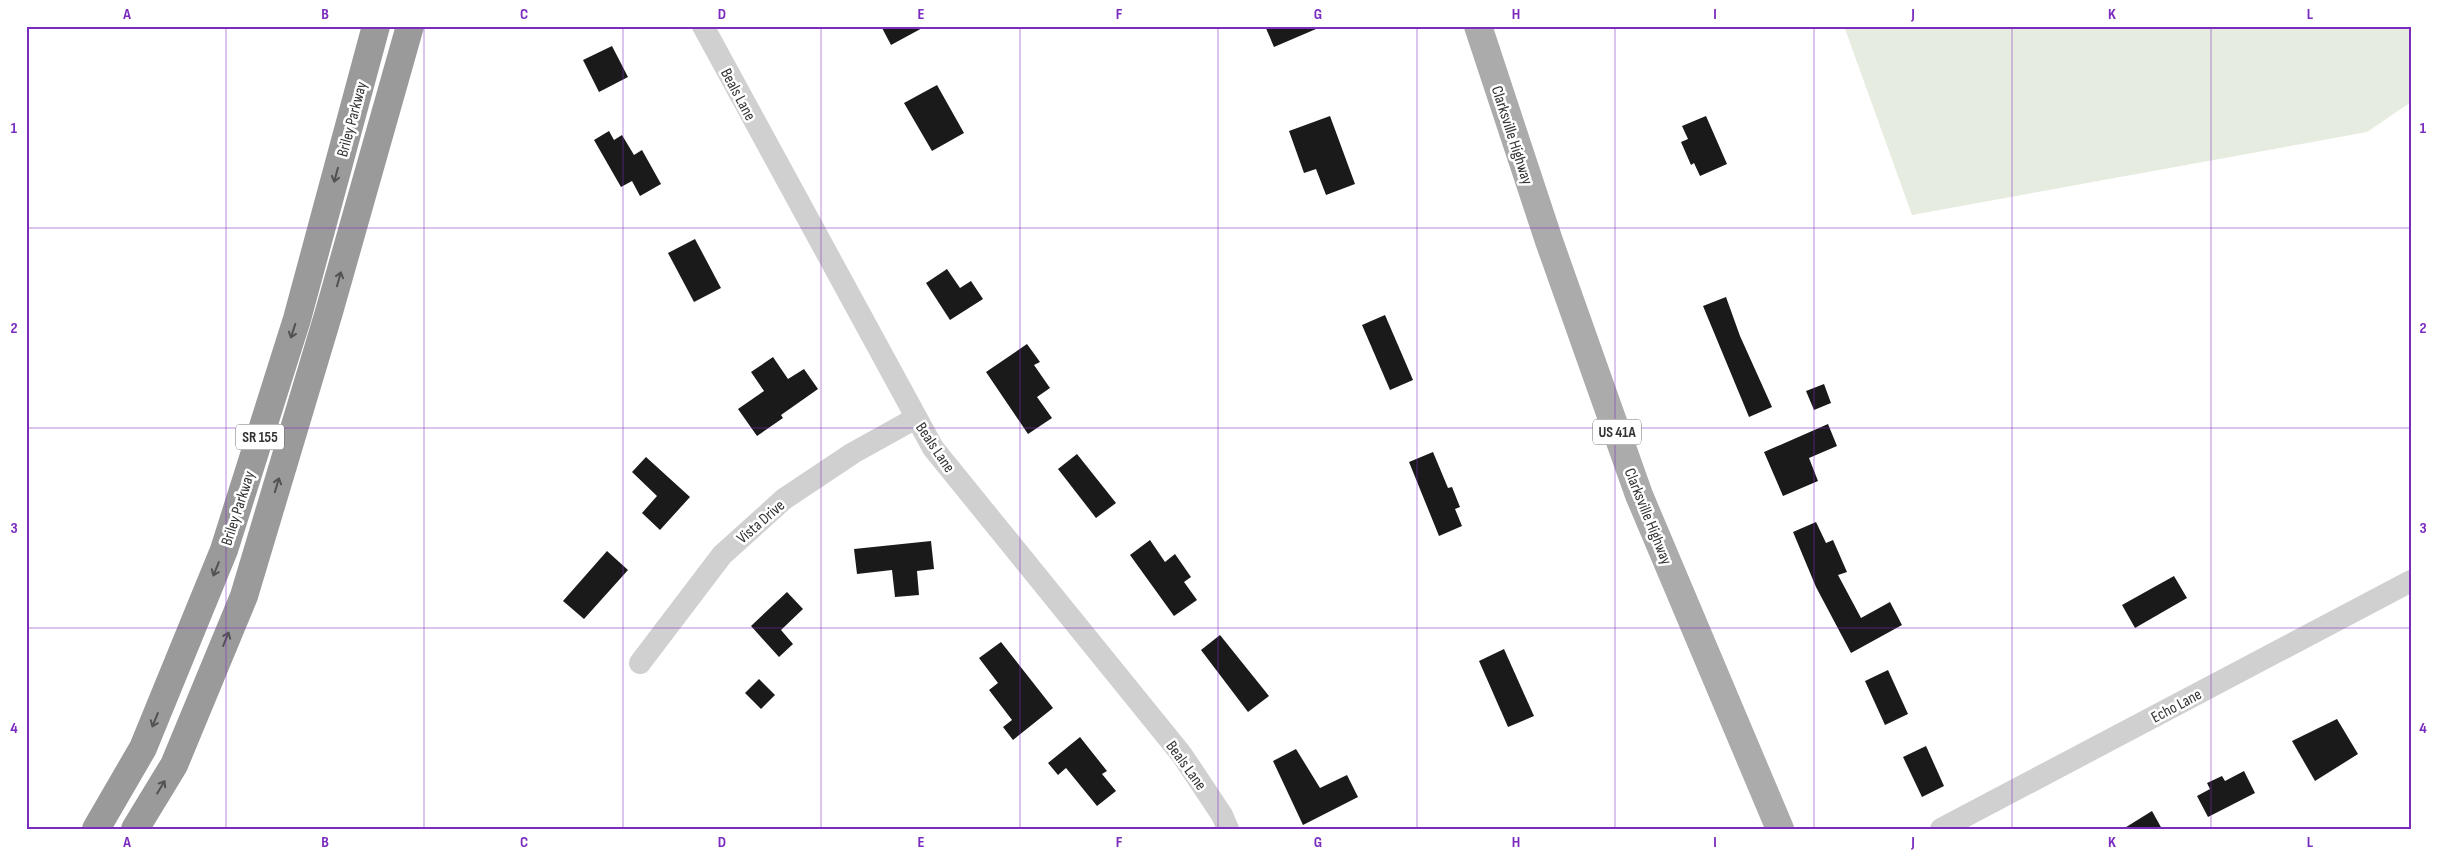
<svg xmlns="http://www.w3.org/2000/svg" width="2437" height="855" font-family="'Sofia Sans Condensed',sans-serif">
  <style>
    .green { fill: #e6ecdf }
    .building { fill: #1a1a1a }
    .lines { fill: none; stroke-linecap: round; stroke-linejoin: round }
    .minor { stroke: #d0d0d0; stroke-width: 22 }
    .major { stroke: #ababab; stroke-width: 28 }
    .highway { stroke: #9a9a9a; stroke-width: 28 }
    .oneway { stroke: #525252 }
    .grid { fill: none; stroke: #7b2cbf; stroke-width: 1; stroke-opacity: 0.55 }
    .labels { text-anchor: middle; stroke-width: 5; stroke-linejoin: round; paint-order: stroke }
    .shield { fill: #fff; stroke: #707070; stroke-width: 1 }
    .shield-label { font-size: 15px; font-weight: bold; fill: #333 }
    .street-label { font-size: 16px; fill: #333; stroke: #fff }
    .neatline { fill: none; stroke: #7b2cbf; stroke-width: 2 }
    .grid-label { font-size: 16px; text-anchor: middle; font-weight: bold; fill: #7b2cbf }
  </style>
  <rect width="100%" height="100%" fill="#fff"/>
  <path class="green" d="M 1844,26 L 2411,26 L 2411,102 L 2367,132 L 1912,215 Z"/>
  <g class="building">
    <path d="M 881,26 L 926,26 L 891,45 Z"/>
    <path d="M 1265,26 L 1323,26 L 1274,47 Z"/>
    <path d="M 612,46 L 628,77 L 599,92 L 583,60 Z"/>
    <path d="M 937,85 L 964,133 L 932,151 L 904,103 Z"/>
    <path d="M 1330,116 L 1355,184 L 1326,195 L 1316,169 L 1304,173 L 1289,131 Z"/>
    <path d="M 1706,116 L 1727,164 L 1700,176 L 1694,163 L 1691,165 L 1681,142 L 1688,139 L 1682,126 Z"/>
    <path d="M 609,131 L 614,140 L 622,135 L 634,155 L 642,150 L 661,184 L 640,196 L 632,181 L 621,187 L 594,140 Z"/>
    <path d="M 695,239 L 721,288 L 694,302 L 668,253 Z"/>
    <path d="M 947,269 L 960,288 L 971,281 L 983,299 L 950,320 L 926,283 Z"/>
    <path d="M 1726,297 L 1740,336 L 1772,407 L 1749,417 L 1703,306 Z"/>
    <path d="M 1385,315 L 1413,380 L 1390,390 L 1362,325 Z"/>
    <path d="M 1027,344 L 1040,362 L 1034,365 L 1050,388 L 1037,397 L 1052,418 L 1028,434 L 986,372 Z"/>
    <path d="M 773,357 L 788,379 L 804,369 L 818,389 L 781,415 L 783,418 L 757,436 L 738,409 L 764,391 L 751,372 Z"/>
    <path d="M 1824,384 L 1831,403 L 1814,410 L 1806,391 Z"/>
    <path d="M 1828,424 L 1837,446 L 1809,458 L 1818,481 L 1783,496 L 1764,452 Z"/>
    <path d="M 1433,452 L 1448,488 L 1452,487 L 1460,507 L 1455,509 L 1462,526 L 1439,536 L 1409,462 Z"/>
    <path d="M 1077,454 L 1116,503 L 1096,518 L 1058,469 Z"/>
    <path d="M 646,457 L 690,497 L 660,530 L 642,513 L 657,496 L 632,472 Z"/>
    <path d="M 1816,522 L 1826,543 L 1833,540 L 1847,572 L 1838,575 L 1861,618 L 1890,602 L 1902,625 L 1851,653 L 1816,587 L 1793,532 Z"/>
    <path d="M 1150,540 L 1165,562 L 1175,554 L 1191,577 L 1184,582 L 1197,600 L 1174,616 L 1130,555 Z"/>
    <path d="M 931,541 L 934,569 L 917,571 L 919,595 L 895,597 L 892,570 L 857,574 L 854,549 Z"/>
    <path d="M 607,551 L 628,570 L 584,619 L 563,601 Z"/>
    <path d="M 2174,576 L 2187,598 L 2135,628 L 2122,605 Z"/>
    <path d="M 787,592 L 803,609 L 781,630 L 793,644 L 779,657 L 751,626 Z"/>
    <path d="M 1220,635 L 1269,696 L 1248,712 L 1201,650 Z"/>
    <path d="M 1001,642 L 1053,708 L 1013,740 L 1003,727 L 1012,720 L 989,690 L 998,683 L 979,658 Z"/>
    <path d="M 1504,649 L 1534,716 L 1508,727 L 1479,661 Z"/>
    <path d="M 1888,670 L 1908,714 L 1885,725 L 1865,681 Z"/>
    <path d="M 759,679 L 775,695 L 761,709 L 745,693 Z"/>
    <path d="M 2337,719 L 2358,754 L 2315,781 L 2292,741 Z"/>
    <path d="M 1080,737 L 1107,771 L 1102,774 L 1116,791 L 1097,806 L 1066,768 L 1058,775 L 1048,763 Z"/>
    <path d="M 1926,746 L 1944,786 L 1922,797 L 1903,757 Z"/>
    <path d="M 1296,749 L 1320,788 L 1347,775 L 1358,797 L 1303,825 L 1273,761 Z"/>
    <path d="M 2244,771 L 2255,793 L 2208,817 L 2197,796 L 2210,789 L 2207,783 L 2222,776 L 2225,781 Z"/>
    <path d="M 2152,811 L 2162,829 L 2123,829 Z"/>
  </g>
  <g class="lines">
    <g class="minor">
      <path d="M 703,26 L 933,448 L 1182,755 L 1222,815 L 1228,829"/>
      <path d="M 640,663 L 722,555 L 784,499 L 853,453 L 916,418"/>
      <path d="M 1941,829 L 2411,581"/>
    </g>
    <path class="major" d="M 1478,26 L 1549,241 L 1639,495 L 1780,829"/>
    <g class="highway">
      <path d="M 96,829 L 143,748 L 224,550 L 297,319 L 376,26"/>
      <path d="M 135,829 L 174,765 L 244,596 L 329,312 L 410,26"/>
    </g>
  </g>
  <defs><path id="oneway-shaft" d="M-6 0H5M1.5-3L5.5 0L1.5 3" fill="none" stroke-width="1.6" stroke-linecap="round" stroke-linejoin="round" transform="scale(1.25)"/></defs>
  <g class="oneway">
    <use href="#oneway-shaft" transform="translate(336 175) rotate(105)"/>
    <use href="#oneway-shaft" transform="translate(339 279) rotate(-74)"/>
    <use href="#oneway-shaft" transform="translate(293 331) rotate(108)"/>
    <use href="#oneway-shaft" transform="translate(277 485) rotate(-73)"/>
    <use href="#oneway-shaft" transform="translate(216 569) rotate(112)"/>
    <use href="#oneway-shaft" transform="translate(226 639) rotate(-68)"/>
    <use href="#oneway-shaft" transform="translate(155 720) rotate(112)"/>
    <use href="#oneway-shaft" transform="translate(161 787) rotate(-59)"/>
  </g>
  <path class="grid" d="M 226,26 L 226,829M 424,26 L 424,829M 623,26 L 623,829M 821,26 L 821,829M 1020,26 L 1020,829M 1218,26 L 1218,829M 1417,26 L 1417,829M 1615,26 L 1615,829M 1814,26 L 1814,829M 2012,26 L 2012,829M 2211,26 L 2211,829M 26,228 L 2411,228M 26,428 L 2411,428M 26,628 L 2411,628"/>
  <g class="labels">
    <g class="shield">
      <rect x="1593" y="419.5" width="48" height="25" rx="4"/>
      <rect x="236" y="424.5" width="48" height="25" rx="4"/>
    </g>
    <g class="shield-label">
      <text x="1617" y="437">US 41A</text>
      <text x="260" y="442">SR 155</text>
    </g>
    <g class="street-label">
      <text transform="translate(739 94) rotate(62)" y="6">Beals Lane</text>
      <text transform="translate(351 119) rotate(-75)" y="6">Briley Parkway</text>
      <text transform="translate(1513 135) rotate(72)" y="6">Clarksville Highway</text>
      <text transform="translate(936 447) rotate(56)" y="6">Beals Lane</text>
      <text transform="translate(237 508) rotate(-72)" y="6">Briley Parkway</text>
      <text transform="translate(1649 516) rotate(68)" y="6">Clarksville Highway</text>
      <text transform="translate(760 521) rotate(-41)" y="6">Vista Drive</text>
      <text transform="translate(2176 705) rotate(-28)" y="6">Echo Lane</text>
      <text transform="translate(1187 765) rotate(54)" y="6">Beals Lane</text>
    </g>
  </g>
  <rect width="2437" height="855" fill="none" stroke="#ffffff" stroke-width="55"/>
  <rect x="28" y="28" width="2382" height="800" class="neatline"/>
  <g class="grid-label">
    <text x="127" y="19">A</text>
    <text x="325" y="19">B</text>
    <text x="524" y="19">C</text>
    <text x="722" y="19">D</text>
    <text x="921" y="19">E</text>
    <text x="1119" y="19">F</text>
    <text x="1318" y="19">G</text>
    <text x="1516" y="19">H</text>
    <text x="1715" y="19">I</text>
    <text x="1913" y="19">J</text>
    <text x="2112" y="19">K</text>
    <text x="2310" y="19">L</text>
    <text x="14" y="133">1</text>
    <text x="2423" y="133">1</text>
    <text x="14" y="333">2</text>
    <text x="2423" y="333">2</text>
    <text x="14" y="533">3</text>
    <text x="2423" y="533">3</text>
    <text x="14" y="733">4</text>
    <text x="2423" y="733">4</text>
    <text x="127" y="847">A</text>
    <text x="325" y="847">B</text>
    <text x="524" y="847">C</text>
    <text x="722" y="847">D</text>
    <text x="921" y="847">E</text>
    <text x="1119" y="847">F</text>
    <text x="1318" y="847">G</text>
    <text x="1516" y="847">H</text>
    <text x="1715" y="847">I</text>
    <text x="1913" y="847">J</text>
    <text x="2112" y="847">K</text>
    <text x="2310" y="847">L</text>
  </g>
</svg>
